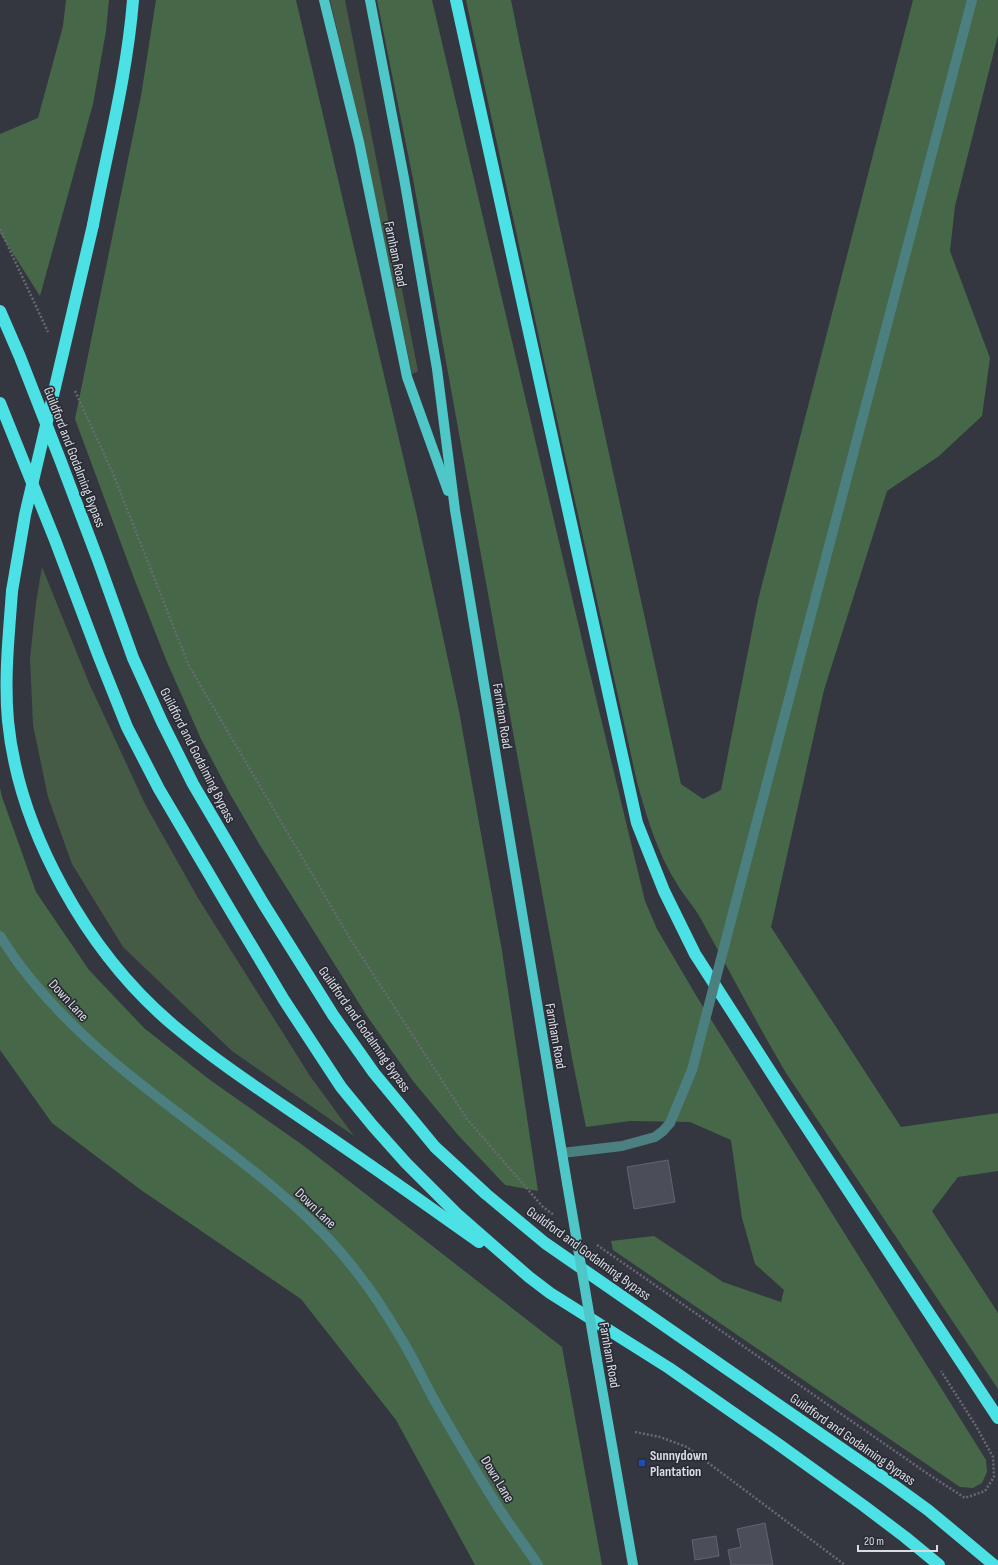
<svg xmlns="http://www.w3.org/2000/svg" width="998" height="1565" font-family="'Sofia Sans Condensed',sans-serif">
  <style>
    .green { fill: #455b46 }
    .forest { fill: #466848 }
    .building { fill: #4b4e58; stroke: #62656f }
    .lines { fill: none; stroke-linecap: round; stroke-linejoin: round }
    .path { stroke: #676a72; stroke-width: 2.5; stroke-dasharray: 2 2; stroke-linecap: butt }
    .minor { stroke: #4b7f80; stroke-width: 10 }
    .major { stroke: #4fc6c8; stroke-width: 10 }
    .highway { stroke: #4ce1e4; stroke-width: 12 }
    .minor-bridge { stroke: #4b7f80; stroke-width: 10 }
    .major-bridge { stroke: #4fc6c8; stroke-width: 10 }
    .highway-bridge { stroke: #4ce1e4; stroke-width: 12 }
    .transit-dot { fill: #1a4fb4; stroke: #2a2c36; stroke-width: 1.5 }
    .labels { text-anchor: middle; stroke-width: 3.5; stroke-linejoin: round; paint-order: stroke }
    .street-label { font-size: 14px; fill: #dadce2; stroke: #2a2c36 }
    .poi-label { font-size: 14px; font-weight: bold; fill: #dadce2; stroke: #2a2c36; text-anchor: start }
  </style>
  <rect width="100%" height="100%" fill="#343740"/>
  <g class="green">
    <path d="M 330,0 L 345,0 L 418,371 L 412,374 L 358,120 Z"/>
    <path d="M 42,567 L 89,683 L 145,804 L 198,898 L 310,1076 L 354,1136 L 232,1051 L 123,947 L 72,864 L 48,797 L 33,725 L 30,658 L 36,603 Z"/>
  </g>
  <g class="forest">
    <path d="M 66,0 L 109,0 L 106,31 L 93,104 L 40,296 L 0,233 L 0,134 L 38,118 L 63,26 Z"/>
    <path d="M 156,0 L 296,0 L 417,516 L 459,711 L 502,951 L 538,1191 L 505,1185 L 458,1135 L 413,1081 L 367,1016 L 261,847 L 230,794 L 201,739 L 167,662 L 135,581 L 75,419 L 141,96 Z"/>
    <path d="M 377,0 L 432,0 L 583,644 L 645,901 L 657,929 L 697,997 L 986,1460 L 987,1472 L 982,1483 L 973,1488 L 960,1487 L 613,1250 L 611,1241 L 654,1236 L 723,1282 L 781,1302 L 784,1290 L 755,1264 L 742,1218 L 731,1140 L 690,1122 L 630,1121 L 586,1127 L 572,1058 L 413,179 Z"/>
    <path d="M 466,0 L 511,0 L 520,45 L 681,784 L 703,799 L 721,790 L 758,600 L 913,0 L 998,0 L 998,35 L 955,206 L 950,251 L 990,358 L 982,416 L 939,456 L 887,491 L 824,690 L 771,927 L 901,1127 L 998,1113 L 998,1171 L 958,1177 L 932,1211 L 998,1313 L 998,1389 L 786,1073 C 756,1022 729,970 701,919 C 694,906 684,896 677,884 C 657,852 647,818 637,782 L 543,356 Z"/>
    <path d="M 0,788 L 2,797 L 36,892 L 89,970 L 144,1028 L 210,1080 L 304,1146 L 562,1347 L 602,1565 L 475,1565 L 396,1420 L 301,1299 L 141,1190 L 52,1123 L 0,1050 Z"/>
  </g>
  <g class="building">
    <path d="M 668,1160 L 675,1202 L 634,1209 L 627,1167 Z"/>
    <path d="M 765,1523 L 773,1565 L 731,1565 L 728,1550 L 741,1547 L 737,1529 Z"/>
    <path d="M 716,1536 L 719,1556 L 695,1560 L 692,1540 Z"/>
  </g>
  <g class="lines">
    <g class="path">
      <path d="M 0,229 L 48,332"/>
      <path d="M 75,391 L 112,471 L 189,666 L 351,940 L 467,1119 L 543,1207 L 554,1215"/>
      <path d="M 597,1245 L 928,1474 L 965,1498 L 985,1491 L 994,1477 L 993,1457 L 976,1426 L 941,1371"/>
      <path d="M 635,1432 L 660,1437 L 687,1447 L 845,1565"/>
    </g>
    <g class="minor">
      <path d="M 735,905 L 972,0"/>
      <path d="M 0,936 C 79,1064 221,1129 324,1234 C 353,1264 378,1299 399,1335 C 413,1357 424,1382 437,1405 C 458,1441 479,1478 502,1513 C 514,1531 526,1547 538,1565"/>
      <path d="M 562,1153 L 622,1146 L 655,1137 L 663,1131 L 670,1123 L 692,1070"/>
    </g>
    <g class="major">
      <path d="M 324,0 L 359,142 L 407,377 L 448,491"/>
      <path d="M 370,0 L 404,178 L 437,369 L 455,510 L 567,1183"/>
      <path d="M 597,1360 L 633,1565"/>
    </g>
    <g class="highway">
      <path d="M 456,0 L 637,823 L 664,891 L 695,954 L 792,1105 L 998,1418"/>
      <path d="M 93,225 C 107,151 127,76 133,0"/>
      <path d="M 0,311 L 20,357 L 61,462 L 98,560 L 133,658 L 162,722 L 193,784 L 263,903 L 333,1015 L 374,1073 L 435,1147 L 486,1194 L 545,1243 L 884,1478 L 928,1510 L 994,1565"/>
      <path d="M 0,403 L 55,540 L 99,657 L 127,727 L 159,789 L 232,913 L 284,1000 L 341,1087 L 373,1126 L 406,1163 L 457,1214 L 529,1277 L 550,1293 L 669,1368 L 778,1444 L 864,1506 L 905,1537 L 939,1565"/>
      <path d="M 12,591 C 9,634 4,678 8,721 C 19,832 88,953 173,1025 C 218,1063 268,1095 316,1128 C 371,1165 425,1204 479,1242"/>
    </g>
    <path class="minor-bridge" d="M 692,1070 L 735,905"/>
    <path class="major-bridge" d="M 567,1183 L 597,1360"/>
    <path class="highway-bridge" d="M 12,591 L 25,515 L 93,225"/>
  </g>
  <rect class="transit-dot" x="638" y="1459" width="8" height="8" rx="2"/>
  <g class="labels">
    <g class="street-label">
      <text transform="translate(396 254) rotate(78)" y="5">Farnham Road</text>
      <text transform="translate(75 457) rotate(69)" y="5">Guildford and Godalming Bypass</text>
      <text transform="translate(503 716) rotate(81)" y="5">Farnham Road</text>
      <text transform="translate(198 755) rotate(63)" y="5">Guildford and Godalming Bypass</text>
      <text transform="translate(69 1000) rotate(47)" y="5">Down Lane</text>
      <text transform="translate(365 1029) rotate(55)" y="5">Guildford and Godalming Bypass</text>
      <text transform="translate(556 1036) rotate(80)" y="5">Farnham Road</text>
      <text transform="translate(316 1208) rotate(44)" y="5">Down Lane</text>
      <text transform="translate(589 1253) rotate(36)" y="5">Guildford and Godalming Bypass</text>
      <text transform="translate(610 1355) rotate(80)" y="5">Farnham Road</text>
      <text transform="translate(853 1439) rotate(35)" y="5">Guildford and Godalming Bypass</text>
      <text transform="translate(498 1479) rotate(59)" y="5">Down Lane</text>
    </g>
    <g class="poi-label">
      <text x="650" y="1460">Sunnydown<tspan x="650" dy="16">Plantation</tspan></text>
    </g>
  </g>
  <path d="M858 1545v6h79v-6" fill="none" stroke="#dadce2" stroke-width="2"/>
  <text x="864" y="1545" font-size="12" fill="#dadce2" stroke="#2a2c36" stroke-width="3" paint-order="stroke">20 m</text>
</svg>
